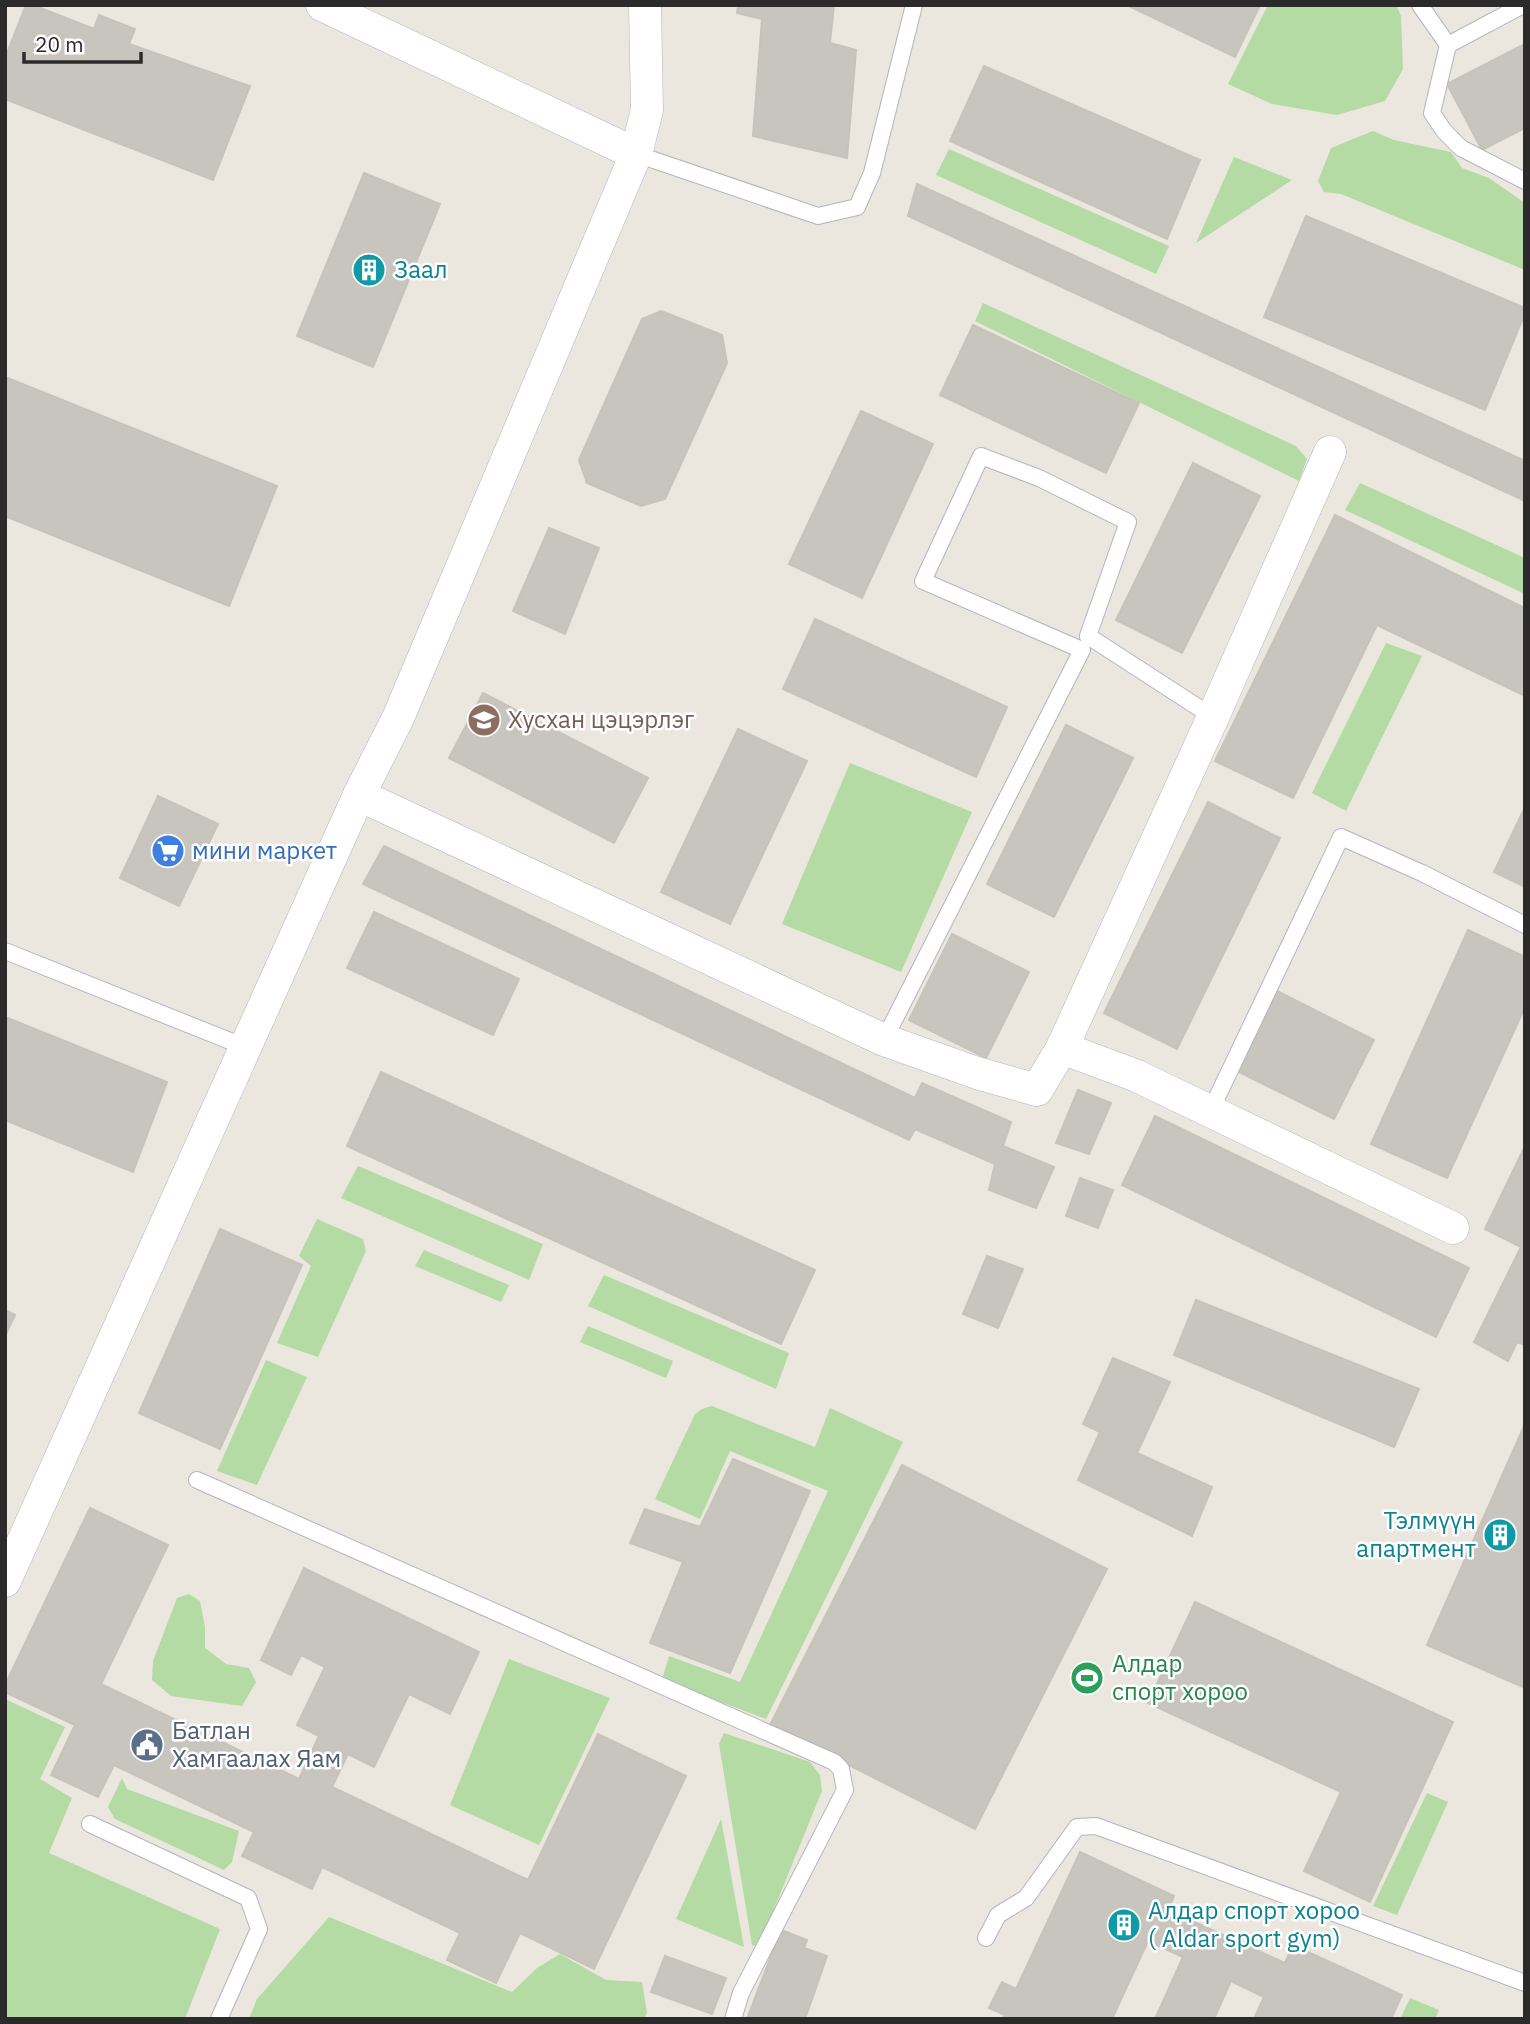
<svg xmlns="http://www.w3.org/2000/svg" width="1530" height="2024" font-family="'IBM Plex Sans',sans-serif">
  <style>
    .green { fill: #b3dba3 }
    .building { fill: #c7c5be; stroke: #c7c3b9; stroke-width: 2 }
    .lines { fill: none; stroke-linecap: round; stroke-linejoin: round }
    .service-casing { stroke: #b3b4bd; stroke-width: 18 }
    .minor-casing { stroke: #b3b4bd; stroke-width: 33 }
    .service { stroke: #fff; stroke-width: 16 }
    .minor { stroke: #fff; stroke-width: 32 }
    .labels { text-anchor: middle; stroke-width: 5; stroke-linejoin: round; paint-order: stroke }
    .culture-label { font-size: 24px; fill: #0d838f; stroke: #fff; text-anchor: start }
    .education-label { font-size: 24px; fill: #785e54; stroke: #fff; text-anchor: start }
    .shop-label { font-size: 24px; fill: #366cbe; stroke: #fff; text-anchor: start }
    .leisure-label { font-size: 24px; fill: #27864d; stroke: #fff; text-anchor: start }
    .service-label { font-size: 24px; fill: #4e5e75; stroke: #fff; text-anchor: start }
  </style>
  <rect width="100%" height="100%" fill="#ebe7df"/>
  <g class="green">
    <path d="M 1268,5 L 1396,5 L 1401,16 L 1403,69 L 1385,101 L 1337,115 L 1272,104 L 1228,84 Z"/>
    <path d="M 1373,131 L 1394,140 L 1451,152 L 1462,168 L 1489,178 L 1525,203 L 1525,270 L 1341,194 L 1324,192 L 1318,181 L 1331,148 Z"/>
    <path d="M 949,149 L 1169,246 L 1156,274 L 936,175 Z"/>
    <path d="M 1234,157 L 1292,180 L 1196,243 Z"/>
    <path d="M 983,303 L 1296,446 L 1307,459 L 1299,481 L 975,321 Z"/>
    <path d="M 1360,483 L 1525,558 L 1525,594 L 1345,510 Z"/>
    <path d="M 1386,643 L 1422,656 L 1346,811 L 1312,793 Z"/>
    <path d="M 850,763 L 972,812 L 901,972 L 782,924 Z"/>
    <path d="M 358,1166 L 543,1244 L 529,1280 L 341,1198 Z"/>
    <path d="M 317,1219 L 363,1239 L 366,1251 L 318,1357 L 277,1343 L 311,1266 L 299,1256 Z"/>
    <path d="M 424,1250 L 509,1285 L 501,1302 L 415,1266 Z"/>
    <path d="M 604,1275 L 789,1353 L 776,1389 L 588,1306 Z"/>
    <path d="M 588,1326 L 673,1361 L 666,1378 L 580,1342 Z"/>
    <path d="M 266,1360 L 307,1377 L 257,1485 L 217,1471 Z"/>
    <path d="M 712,1406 L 815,1447 L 830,1408 L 903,1442 L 766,1719 L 662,1680 L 669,1656 L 740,1682 L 828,1491 L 730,1451 L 700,1519 L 655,1499 L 695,1414 L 702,1409 Z"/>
    <path d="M 189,1594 L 200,1601 L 205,1627 L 205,1648 L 226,1664 L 249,1668 L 256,1682 L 242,1706 L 171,1696 L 152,1680 L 153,1661 L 177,1598 Z"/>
    <path d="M 509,1659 L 610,1698 L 539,1845 L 450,1805 Z"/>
    <path d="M 5,1699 L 65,1727 L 40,1779 L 72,1798 L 49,1853 L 220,1929 L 185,2019 L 5,2019 Z"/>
    <path d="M 724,1733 L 810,1762 L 820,1775 L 822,1791 L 759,1946 L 752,1945 L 719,1744 Z"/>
    <path d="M 122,1778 L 127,1789 L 239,1831 L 232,1862 L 224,1870 L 115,1819 L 108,1807 Z"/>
    <path d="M 1427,1793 L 1448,1802 L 1397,1915 L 1373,1906 Z"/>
    <path d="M 721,1819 L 744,1947 L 676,1919 Z"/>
    <path d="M 329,1917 L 512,1992 L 537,1968 L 560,1954 L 606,1980 L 642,1982 L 647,2013 L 644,2019 L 249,2019 L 257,1999 Z"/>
    <path d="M 1410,1998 L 1439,2010 L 1435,2019 L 1400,2019 Z"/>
  </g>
  <g class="building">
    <path d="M 26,5 L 33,5 L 94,29 L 99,15 L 135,29 L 129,44 L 250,86 L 213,180 L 5,99 L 5,58 Z"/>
    <path d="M 738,5 L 834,5 L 830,43 L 856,50 L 847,158 L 753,136 L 762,19 L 737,13 Z"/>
    <path d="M 1127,5 L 1260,5 L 1235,57 Z"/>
    <path d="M 1525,44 L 1525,128 L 1482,150 L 1447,84 Z"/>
    <path d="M 984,66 L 1200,160 L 1167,239 L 950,141 Z"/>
    <path d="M 364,173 L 440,204 L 373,367 L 297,336 Z"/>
    <path d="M 917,184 L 1525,461 L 1525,501 L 908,216 Z"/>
    <path d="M 1306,216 L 1525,308 L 1525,313 L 1485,410 L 1264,317 Z"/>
    <path d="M 661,311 L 722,335 L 727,363 L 665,499 L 641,506 L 587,483 L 579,460 L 642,319 Z"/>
    <path d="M 973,325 L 1139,403 L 1106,473 L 940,395 Z"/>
    <path d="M 5,377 L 277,486 L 229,606 L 5,516 Z"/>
    <path d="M 861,411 L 933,444 L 862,598 L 789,564 Z"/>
    <path d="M 1193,463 L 1260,496 L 1182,653 L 1116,620 Z"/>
    <path d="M 1335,515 L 1525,608 L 1525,691 L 1523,695 L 1377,625 L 1293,798 L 1215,761 Z"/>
    <path d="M 549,528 L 599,548 L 565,634 L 513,611 Z"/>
    <path d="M 815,619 L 1007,707 L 976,777 L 783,689 Z"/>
    <path d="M 483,693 L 648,778 L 614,843 L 449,758 Z"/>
    <path d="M 1066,725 L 1133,758 L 1054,917 L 987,884 Z"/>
    <path d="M 738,729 L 807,761 L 730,924 L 661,892 Z"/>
    <path d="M 158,796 L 218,824 L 179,906 L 120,878 Z"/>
    <path d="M 1208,802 L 1280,838 L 1177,1049 L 1104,1013 Z"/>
    <path d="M 1525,807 L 1525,887 L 1494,872 Z"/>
    <path d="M 384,846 L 915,1098 L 922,1083 L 1011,1122 L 1003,1146 L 1054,1167 L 1036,1208 L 989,1190 L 995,1164 L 915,1129 L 909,1140 L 363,884 Z"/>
    <path d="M 374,912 L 519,979 L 493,1035 L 347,968 Z"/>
    <path d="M 1468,930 L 1525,957 L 1525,1007 L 1447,1178 L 1371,1144 Z"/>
    <path d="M 952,934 L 1029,972 L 986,1058 L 909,1020 Z"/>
    <path d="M 1277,991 L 1374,1040 L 1334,1119 L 1237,1071 Z"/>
    <path d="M 5,1017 L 167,1082 L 133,1172 L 5,1120 Z"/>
    <path d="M 381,1072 L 815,1270 L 781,1344 L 347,1146 Z"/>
    <path d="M 1078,1090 L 1111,1103 L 1089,1154 L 1056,1143 Z"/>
    <path d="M 1155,1116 L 1469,1268 L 1436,1337 L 1122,1185 Z"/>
    <path d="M 1525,1146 L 1525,1345 L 1517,1342 L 1508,1361 L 1474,1342 L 1521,1247 L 1485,1229 Z"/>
    <path d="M 1080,1178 L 1113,1190 L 1098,1228 L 1066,1216 Z"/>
    <path d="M 220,1229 L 302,1265 L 220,1449 L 139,1413 Z"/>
    <path d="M 987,1256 L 1023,1269 L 998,1328 L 963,1314 Z"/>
    <path d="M 1196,1300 L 1419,1389 L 1394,1447 L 1174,1355 Z"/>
    <path d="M 5,1310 L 15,1315 L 5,1336 Z"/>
    <path d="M 1113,1358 L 1170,1382 L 1137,1453 L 1212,1487 L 1192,1536 L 1078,1480 L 1100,1432 L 1083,1424 Z"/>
    <path d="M 1525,1424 L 1525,1688 L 1427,1645 Z"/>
    <path d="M 733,1459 L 810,1491 L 730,1673 L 650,1643 L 683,1562 L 630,1543 L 645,1509 L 700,1527 Z"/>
    <path d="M 902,1465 L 1107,1569 L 975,1829 L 770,1725 Z"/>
    <path d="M 90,1508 L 168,1545 L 101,1684 L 299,1779 L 319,1736 L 297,1725 L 325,1667 L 301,1655 L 291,1675 L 261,1660 L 304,1568 L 479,1652 L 450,1714 L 409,1694 L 374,1767 L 348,1754 L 332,1787 L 528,1880 L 598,1734 L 686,1776 L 594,1969 L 520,1933 L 496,1983 L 447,1960 L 460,1933 L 322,1867 L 312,1889 L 242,1856 L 254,1832 L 114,1765 L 98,1797 L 51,1775 L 75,1725 L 5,1692 L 5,1685 Z"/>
    <path d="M 1195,1602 L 1453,1722 L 1370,1902 L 1304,1871 L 1341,1792 L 1148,1703 Z"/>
    <path d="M 1080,1852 L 1174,1896 L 1168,1910 L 1285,1963 L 1293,1945 L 1402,1995 L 1391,2019 L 1254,2019 L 1264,1997 L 1231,1981 L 1214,2019 L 1155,2019 L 1183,1957 L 1148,1941 L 1112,2019 L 1003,2019 L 1005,2015 L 989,2008 L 1002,1982 L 1016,1989 Z"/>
    <path d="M 781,1930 L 807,1940 L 804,1948 L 827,1956 L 805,2019 L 747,2019 Z"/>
    <path d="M 665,1956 L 726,1978 L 712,2014 L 651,1992 Z"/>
  </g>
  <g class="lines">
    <defs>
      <g id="service">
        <path d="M 1420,5 L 1448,45 L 1523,5"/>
        <path d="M 1448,45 L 1432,113 L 1444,131 L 1461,148 L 1525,181"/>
        <path d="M 636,154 L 818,216 L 857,207 L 872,173 L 914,5"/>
        <path d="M 5,951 L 245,1047"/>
        <path d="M 884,1040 L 1082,650 L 923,581 L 981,456 L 1039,478 L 1128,522 L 1088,636 L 1213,717"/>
        <path d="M 1210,1112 L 1341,837 L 1422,873 L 1525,925"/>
        <path d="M 197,1480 L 834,1762 L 841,1769 L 845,1790 L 741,1993 L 733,2019"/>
        <path d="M 90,1824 L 248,1898 L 259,1929 L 219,2019"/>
        <path d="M 986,1938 L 998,1915 L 1026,1898 L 1077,1827 L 1096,1826 L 1525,1983"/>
      </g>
      <g id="minor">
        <path d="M 322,5 L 636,154"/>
        <path d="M 359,795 L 884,1040 L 977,1073 L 1037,1090 L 1062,1048 L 1137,1076 L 1453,1228"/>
        <path d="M 1062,1048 L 1213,717 L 1330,452"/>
        <path d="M 5,1581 L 359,795 L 398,718 L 636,154 L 647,110 L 645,5"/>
      </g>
    </defs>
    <use href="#service" class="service-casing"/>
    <use href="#minor" class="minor-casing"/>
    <use href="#service" class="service"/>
    <use href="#minor" class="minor"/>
  </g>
  <defs>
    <symbol id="building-disc" viewBox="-11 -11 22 22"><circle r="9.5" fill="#0f9aa8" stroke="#fff"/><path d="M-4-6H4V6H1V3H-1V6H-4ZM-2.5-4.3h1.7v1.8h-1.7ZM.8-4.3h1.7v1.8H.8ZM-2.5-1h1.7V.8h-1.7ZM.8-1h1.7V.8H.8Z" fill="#fff"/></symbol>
    <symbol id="school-disc" viewBox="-11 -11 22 22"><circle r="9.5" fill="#8d6e63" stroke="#fff"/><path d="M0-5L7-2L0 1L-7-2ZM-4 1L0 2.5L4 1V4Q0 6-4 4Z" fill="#fff"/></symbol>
    <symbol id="supermarket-disc" viewBox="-11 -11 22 22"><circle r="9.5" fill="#3f7fe0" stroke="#fff"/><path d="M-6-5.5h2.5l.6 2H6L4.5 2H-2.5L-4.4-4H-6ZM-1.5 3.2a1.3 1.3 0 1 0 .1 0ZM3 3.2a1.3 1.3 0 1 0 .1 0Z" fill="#fff"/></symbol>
    <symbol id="stadium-disc" viewBox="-11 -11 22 22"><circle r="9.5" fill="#2e9e5b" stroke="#fff"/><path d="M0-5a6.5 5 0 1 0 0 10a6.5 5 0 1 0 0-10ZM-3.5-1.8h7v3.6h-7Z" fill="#fff"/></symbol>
    <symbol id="civic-disc" viewBox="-11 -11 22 22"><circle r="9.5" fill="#5c6f8a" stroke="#fff"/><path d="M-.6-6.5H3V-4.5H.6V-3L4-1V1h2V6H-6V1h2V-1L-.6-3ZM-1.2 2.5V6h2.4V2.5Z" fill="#fff"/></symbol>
  </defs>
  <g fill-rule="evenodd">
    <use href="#building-disc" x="350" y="251" width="38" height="38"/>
    <use href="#school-disc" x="465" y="701" width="38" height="38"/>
    <use href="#supermarket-disc" x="149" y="832" width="38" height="38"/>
    <use href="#building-disc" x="1481" y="1516" width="38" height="38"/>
    <use href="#stadium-disc" x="1068" y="1659" width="38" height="38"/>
    <use href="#civic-disc" x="128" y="1726" width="38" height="38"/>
    <use href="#building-disc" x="1105" y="1906" width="38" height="38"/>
  </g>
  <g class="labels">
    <g class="culture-label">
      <text x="394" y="278">Заал</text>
      <text x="1476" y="1529" text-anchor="end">Тэлмүүн<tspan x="1476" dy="28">апартмент</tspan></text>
      <text x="1148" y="1919">Алдар спорт хороо<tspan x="1148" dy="28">( Aldar sport gym)</tspan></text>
    </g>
    <g class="education-label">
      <text x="508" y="728">Хусхан цэцэрлэг</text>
    </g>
    <g class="shop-label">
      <text x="192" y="859">мини маркет</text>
    </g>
    <g class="leisure-label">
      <text x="1112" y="1672">Алдар<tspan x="1112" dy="28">спорт хороо</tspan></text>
    </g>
    <g class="service-label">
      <text x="172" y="1739">Батлан<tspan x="172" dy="28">Хамгаалах Яам</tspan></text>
    </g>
  </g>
  <rect width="1530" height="2024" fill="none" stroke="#2b2b2b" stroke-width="14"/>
  <path d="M24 52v10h117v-10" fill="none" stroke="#2b2b2b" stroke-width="3.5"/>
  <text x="35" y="52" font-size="21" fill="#2b2b2b" stroke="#ffffff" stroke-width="5" paint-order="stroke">20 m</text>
</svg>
